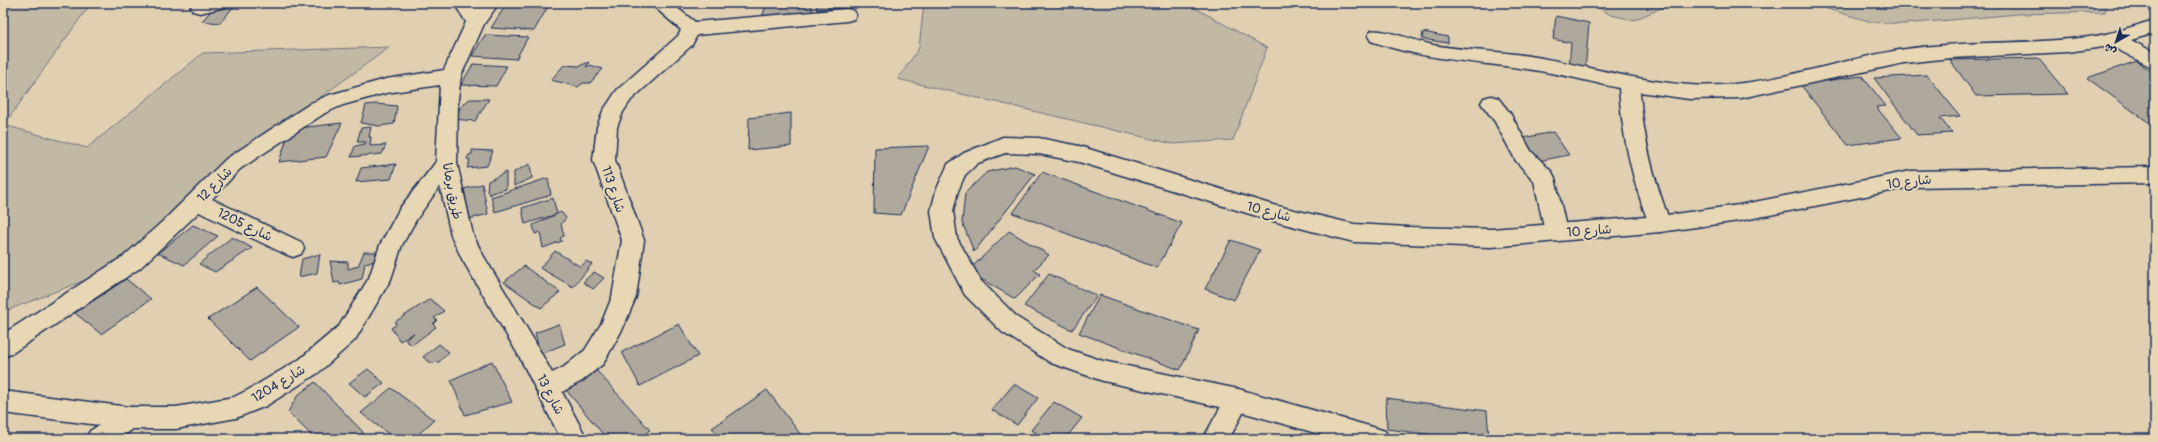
<svg xmlns="http://www.w3.org/2000/svg" width="2158" height="442" font-family="Pangolin,'Playpen Sans Arabic',sans-serif">
  <style>
    .green { fill: #c2b9a5; stroke: #6e7482 }
    .building { fill: #afa89c; stroke: #1b2f5e }
    .lines { fill: none; stroke-linecap: round; stroke-linejoin: round }
    .minor-casing { stroke: #1b2f5e; stroke-width: 3 }
    .major-casing { stroke: #1b2f5e; stroke-width: 3 }
    .minor { fill: #e8d7b4; fill-rule: evenodd }
    .major { fill: #e8d7b4; fill-rule: evenodd }
    .labels { text-anchor: middle; stroke-width: 4; stroke-linejoin: round; paint-order: stroke }
    .street-label { font-size: 13px; fill: #1b2f5e; stroke: #e8d7b4 }
  </style>
  <rect width="100%" height="100%" fill="#e0d0b1"/>
  <filter id="ink" filterUnits="userSpaceOnUse"><feTurbulence type="fractalNoise" baseFrequency=".025" numOctaves="2"/><feDisplacementMap in="SourceGraphic" scale="8" xChannelSelector="R" yChannelSelector="G"/><feConvolveMatrix kernelMatrix="1 2 1 2 8 2 1 2 1" color-interpolation-filters="sRGB"/></filter>
  <g filter="url(#ink)">
    <g class="green">
      <path d="M 3,3 L 91,3 L 4,125 L 87,148 L 203,53 L 390,47 L 237,157 L 124,265 L 3,312 Z"/>
      <path d="M 924,3 L 1186,3 L 1267,48 L 1233,140 L 1173,144 L 898,79 L 919,48 Z"/>
      <path d="M 1590,3 L 1673,3 L 1634,20 L 1611,15 Z"/>
      <path d="M 1807,3 L 2108,3 L 2105,12 L 2019,14 L 1904,24 L 1872,22 Z"/>
    </g>
    <g class="building">
      <path d="M 507,3 L 550,3 L 534,31 L 491,28 Z"/>
      <path d="M 767,3 L 810,3 L 813,11 L 762,17 Z"/>
      <path d="M 816,3 L 857,3 L 858,5 L 817,10 Z"/>
      <path d="M 216,5 L 234,6 L 220,23 L 202,21 Z"/>
      <path d="M 1556,16 L 1589,23 L 1585,71 L 1569,67 L 1571,43 L 1553,39 Z"/>
      <path d="M 1423,32 L 1448,37 L 1448,43 L 1422,39 Z"/>
      <path d="M 485,35 L 528,37 L 516,59 L 472,56 Z"/>
      <path d="M 2038,58 L 2068,94 L 1976,96 L 1950,60 Z"/>
      <path d="M 2137,61 L 2155,74 L 2155,127 L 2087,78 Z"/>
      <path d="M 589,62 L 586,67 L 590,65 L 603,69 L 590,83 L 583,83 L 578,87 L 551,80 L 564,65 L 579,66 Z"/>
      <path d="M 473,64 L 507,66 L 496,86 L 461,85 Z"/>
      <path d="M 1927,75 L 1960,116 L 1940,118 L 1952,133 L 1917,135 L 1874,78 Z"/>
      <path d="M 1862,76 L 1886,106 L 1876,107 L 1902,138 L 1848,145 L 1800,84 Z"/>
      <path d="M 470,99 L 489,99 L 475,121 L 453,119 L 463,104 Z"/>
      <path d="M 376,104 L 397,106 L 394,124 L 379,126 L 361,123 L 366,105 Z"/>
      <path d="M 791,113 L 791,146 L 748,150 L 749,118 Z"/>
      <path d="M 342,123 L 326,157 L 279,162 L 290,129 Z"/>
      <path d="M 371,127 L 369,137 L 371,137 L 370,146 L 386,145 L 382,154 L 351,157 L 355,146 L 365,144 L 366,142 L 357,142 L 361,128 Z"/>
      <path d="M 1553,132 L 1569,155 L 1538,161 L 1523,138 Z"/>
      <path d="M 929,146 L 901,215 L 874,213 L 875,148 Z"/>
      <path d="M 472,150 L 493,151 L 487,166 L 467,168 L 470,160 L 467,159 L 469,155 L 472,154 Z"/>
      <path d="M 396,164 L 391,179 L 356,182 L 361,168 Z"/>
      <path d="M 530,164 L 532,178 L 514,186 L 514,172 Z"/>
      <path d="M 1015,166 L 1035,174 L 974,252 L 962,222 L 965,193 L 987,172 Z"/>
      <path d="M 506,172 L 506,189 L 491,193 L 490,195 L 487,191 L 488,181 Z"/>
      <path d="M 1042,172 L 1182,223 L 1157,268 L 1013,213 Z"/>
      <path d="M 548,178 L 551,195 L 495,212 L 491,197 Z"/>
      <path d="M 482,184 L 488,214 L 470,219 L 464,189 Z"/>
      <path d="M 553,198 L 557,214 L 525,224 L 522,208 Z"/>
      <path d="M 561,212 L 566,218 L 561,224 L 564,236 L 560,238 L 562,241 L 543,248 L 540,232 L 535,234 L 533,225 Z"/>
      <path d="M 193,225 L 218,236 L 184,265 L 158,253 Z"/>
      <path d="M 1009,231 L 1049,255 L 1034,270 L 1040,274 L 1015,299 L 968,271 Z"/>
      <path d="M 232,237 L 252,248 L 215,272 L 199,264 Z"/>
      <path d="M 1231,240 L 1260,250 L 1234,300 L 1205,289 Z"/>
      <path d="M 555,251 L 581,267 L 586,261 L 592,264 L 573,287 L 540,268 Z"/>
      <path d="M 364,252 L 376,252 L 375,261 L 365,263 L 362,279 L 340,285 L 339,282 L 334,283 L 330,261 L 348,262 L 348,269 L 358,266 Z"/>
      <path d="M 320,254 L 317,273 L 299,277 L 302,259 Z"/>
      <path d="M 524,266 L 560,292 L 541,308 L 504,282 Z"/>
      <path d="M 594,272 L 604,278 L 593,289 L 583,282 Z"/>
      <path d="M 1049,274 L 1097,296 L 1072,330 L 1024,306 Z"/>
      <path d="M 126,279 L 151,299 L 101,334 L 75,313 Z"/>
      <path d="M 257,287 L 299,327 L 250,361 L 208,319 Z"/>
      <path d="M 1100,295 L 1199,330 L 1180,370 L 1079,333 Z"/>
      <path d="M 430,299 L 444,311 L 434,318 L 437,320 L 433,324 L 436,327 L 412,345 L 405,340 L 414,333 L 400,341 L 391,328 L 396,325 L 395,322 Z"/>
      <path d="M 559,324 L 565,344 L 540,354 L 535,333 Z"/>
      <path d="M 679,324 L 698,356 L 640,386 L 622,352 Z"/>
      <path d="M 439,344 L 449,352 L 439,362 L 431,363 L 423,357 Z"/>
      <path d="M 492,361 L 512,402 L 465,415 L 451,380 Z"/>
      <path d="M 368,369 L 384,383 L 365,397 L 349,383 Z"/>
      <path d="M 596,370 L 650,430 L 638,439 L 607,439 L 566,390 Z"/>
      <path d="M 315,382 L 363,432 L 362,439 L 315,439 L 288,412 L 298,395 Z"/>
      <path d="M 1014,384 L 1038,398 L 1017,425 L 992,410 Z"/>
      <path d="M 391,388 L 434,420 L 413,439 L 395,439 L 361,413 Z"/>
      <path d="M 767,390 L 804,439 L 723,439 L 712,428 Z"/>
      <path d="M 1386,398 L 1487,411 L 1489,439 L 1466,439 L 1387,429 Z"/>
      <path d="M 1054,402 L 1082,418 L 1065,439 L 1047,439 L 1031,430 Z"/>
    </g>
    <g class="lines">
      <defs>
        <g id="minor">
          <path d="M 193,3 L 227,3 L 225,7 L 200,13 L 193,11 L 191,7 Z"/>
          <path d="M 454,3 L 472,3 L 476,8 L 480,3 L 499,3 L 484,24 L 461,76 L 458,99 L 457,163 L 473,235 L 483,255 L 535,342 L 552,373 L 564,367 L 585,350 L 601,324 L 612,297 L 622,240 L 593,160 L 597,127 L 603,111 L 617,90 L 678,36 L 681,30 L 650,3 L 671,3 L 695,22 L 847,9 L 854,11 L 856,15 L 854,19 L 847,21 L 697,35 L 692,45 L 631,100 L 623,112 L 617,127 L 615,160 L 644,240 L 636,297 L 623,328 L 603,364 L 582,381 L 562,392 L 587,439 L 561,439 L 519,356 L 462,259 L 451,235 L 440,186 L 416,220 L 402,245 L 391,279 L 355,340 L 318,373 L 266,406 L 236,418 L 176,429 L 133,429 L 119,439 L 86,439 L 90,431 L 99,425 L 3,413 L 3,391 L 129,407 L 176,407 L 234,397 L 248,390 L 300,359 L 339,326 L 369,278 L 380,245 L 400,208 L 436,162 L 440,85 L 386,93 L 343,105 L 325,113 L 240,169 L 212,199 L 301,242 L 304,248 L 301,254 L 293,257 L 285,254 L 199,212 L 140,268 L 11,354 L 3,357 L 3,334 L 124,256 L 163,221 L 226,159 L 311,103 L 329,95 L 386,79 L 444,70 L 466,22 Z"/>
          <path d="M 2155,20 L 2155,33 L 2131,40 L 2155,53 L 2155,69 L 2111,46 L 2067,52 L 1951,58 L 1904,63 L 1741,98 L 1689,99 L 1640,92 C 1643,138 1654,181 1671,224 L 1668,230 L 1660,232 L 1652,230 L 1649,224 C 1632,180 1622,135 1619,88 C 1591,82 1562,74 1533,70 C 1477,61 1425,61 1371,41 L 1368,36 L 1371,31 C 1382,28 1418,42 1433,45 C 1467,51 1502,51 1536,57 C 1587,66 1637,81 1689,85 C 1763,90 1833,60 1906,49 C 1966,40 2028,45 2089,37 C 2112,34 2133,26 2155,20 Z"/>
          <path d="M 1491,96 L 1498,98 L 1510,113 L 1531,151 L 1552,172 L 1555,178 L 1567,232 L 1564,238 L 1556,241 L 1548,238 L 1545,232 L 1534,181 L 1516,161 L 1495,122 L 1481,103 L 1484,98 Z"/>
          <path d="M 1238,389 L 1247,392 L 1250,400 L 1229,439 L 1203,439 L 1229,392 Z"/>
        </g>
        <path id="major" d="M 1003,137 L 1039,138 L 1079,146 L 1273,205 L 1354,224 L 1407,227 L 1491,229 L 1660,216 L 1739,205 L 1911,171 L 2155,167 L 2155,183 L 1911,187 L 1739,221 L 1660,232 L 1491,247 L 1354,242 L 1273,221 L 1079,162 L 1039,154 L 1005,153 L 978,163 L 965,175 L 958,191 L 953,211 L 957,238 L 981,281 L 1018,318 L 1068,349 L 1103,361 L 1238,389 L 1376,428 L 1385,431 L 1389,439 L 1337,439 L 1238,411 L 1103,381 L 1051,363 L 1002,332 L 965,295 L 935,238 L 931,211 L 936,191 L 948,164 L 964,153 Z"/>
      </defs>
      <use href="#minor" class="minor-casing"/>
      <use href="#major" class="major-casing"/>
      <use href="#minor" class="minor"/>
      <use href="#major" class="major"/>
    </g>
  </g>
  <g class="labels">
    <g class="street-label">
      <text transform="translate(1909 181) rotate(-7)" y="5">شارع 10</text>
      <text transform="translate(214 184) rotate(-46)" y="5">شارع 12</text>
      <text transform="translate(614 189) rotate(71)" y="5">شارع 113</text>
      <text transform="translate(453 191) rotate(79)" y="5">طريق برمانا</text>
      <text transform="translate(1269 211) rotate(15)" y="5">شارع 10</text>
      <text transform="translate(245 224) rotate(26)" y="5">شارع 1205</text>
      <text transform="translate(1589 230) rotate(-4)" y="5">شارع 10</text>
      <text transform="translate(278 383) rotate(-31)" y="5">شارع 1204</text>
      <text transform="translate(551 394) rotate(62)" y="5">شارع 13</text>
    </g>
  </g>
  <rect width="2158" height="442" fill="none" stroke="#e8d7b4" stroke-width="16"/>
  <rect x="8" y="8" width="2142" height="426" fill="none" stroke="#1b2f5e" stroke-width="1.5" filter="url(#ink)"/>
  <g transform="translate(2116 42) rotate(219)" stroke="#e8d7b4" stroke-width="3" paint-order="stroke">
  <path d="M0-3L7 15L0 10L-7 15Z" fill="#1b2f5e"/>
  <text y="-6" font-size="11" font-weight="bold" text-anchor="middle" fill="#1b2f5e">ش</text>
  </g>
</svg>
